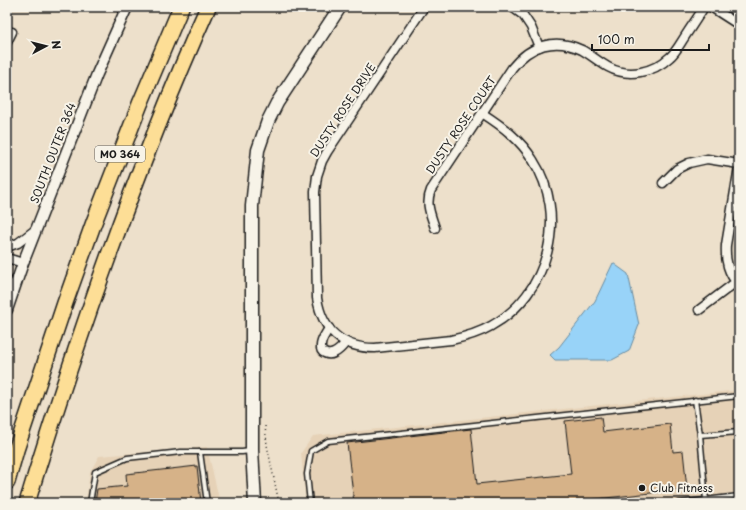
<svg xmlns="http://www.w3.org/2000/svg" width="746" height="510" font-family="'Playpen Sans',sans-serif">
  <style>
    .built { fill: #e6d2b7 }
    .water { fill: #98d3f8; stroke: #668aa0 }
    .building { fill: #d6b288; stroke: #1c1c1c }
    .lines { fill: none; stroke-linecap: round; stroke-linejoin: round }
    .service-casing { stroke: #1c1c1c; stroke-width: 7 }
    .minor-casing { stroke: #1c1c1c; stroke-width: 11 }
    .tertiary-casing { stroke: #1c1c1c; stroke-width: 13 }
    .secondary-casing { stroke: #1c1c1c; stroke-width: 15 }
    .motorway-casing { stroke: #1c1c1c; stroke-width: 18 }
    .path { stroke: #1c1c1c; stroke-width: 1.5; stroke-dasharray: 1 3; stroke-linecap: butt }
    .service { stroke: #f7f3e8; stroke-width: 4 }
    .minor { stroke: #f7f3e8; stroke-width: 8 }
    .tertiary { stroke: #f7f3e8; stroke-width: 10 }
    .secondary { stroke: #f7f3e8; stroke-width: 12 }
    .motorway { stroke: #fdde96; stroke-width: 15 }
    .poi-dot { fill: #1c1c1c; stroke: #f7f3e8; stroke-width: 1.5 }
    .labels { text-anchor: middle; stroke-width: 4; stroke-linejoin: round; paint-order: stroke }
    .shield { fill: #f7f3e8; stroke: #5e5c59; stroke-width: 1 }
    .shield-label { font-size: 10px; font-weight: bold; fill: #1c1c1c }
    .street-label { font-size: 11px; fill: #1c1c1c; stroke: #f7f3e8 }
    .poi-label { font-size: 11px; fill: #1c1c1c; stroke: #f7f3e8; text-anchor: start }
  </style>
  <rect width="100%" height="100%" fill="#ede0cb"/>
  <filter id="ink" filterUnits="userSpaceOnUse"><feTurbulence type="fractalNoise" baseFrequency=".025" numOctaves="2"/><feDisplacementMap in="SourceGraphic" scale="8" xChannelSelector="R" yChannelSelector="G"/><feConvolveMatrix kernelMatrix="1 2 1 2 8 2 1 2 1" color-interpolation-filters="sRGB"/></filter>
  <g filter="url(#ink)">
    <g class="built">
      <path d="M 739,390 L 739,503 L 306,503 L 301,453 L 313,436 Z"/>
      <path d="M 207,447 L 220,503 L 86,503 L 90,472 L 99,456 Z"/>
    </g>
    <path class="water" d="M 613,263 L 628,274 L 639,325 L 629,351 L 612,360 L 555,360 L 550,355 L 559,347 L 595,301 Z"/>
    <g class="building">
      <path d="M 601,417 L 603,432 L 670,424 L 673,452 L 683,451 L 687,489 L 560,503 L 354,503 L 347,443 L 471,429 L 477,484 L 571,474 L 565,421 Z"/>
      <path d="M 197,466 L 201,503 L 95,503 L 97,489 L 127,486 L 126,474 Z"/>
    </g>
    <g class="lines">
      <defs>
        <g id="service">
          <path d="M 695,400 L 700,435 L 706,500"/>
          <path d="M 700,435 L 739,432"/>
          <path d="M 200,452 L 207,503"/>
          <path d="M 90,503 L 95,472 L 127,458 L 181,452 L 242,452 L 250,451"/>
          <path d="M 310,503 L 307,474 L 311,451 L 328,441 L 739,396"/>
          <path d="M 679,503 L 739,496"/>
        </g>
        <g id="minor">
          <path d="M 424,7 L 327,152 L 322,161 L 317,176 L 315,192 L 317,298 C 322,330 342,348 375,348 L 451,340 C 465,337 479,333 491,326 C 549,294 569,216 533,160 C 520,139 502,126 482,113"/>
          <path d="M 512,7 L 523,15 L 531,27 L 539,47"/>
          <path d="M 711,7 L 739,25"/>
          <path d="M 7,42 L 12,32"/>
          <path d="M 739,167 L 726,245 C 725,261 728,273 739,286"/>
          <path d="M 663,183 L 677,169 L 689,163 L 707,159 L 739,164"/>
          <path d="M 435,228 C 431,215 425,204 431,190 L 512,68 C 530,45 555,37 582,50 C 591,55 599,62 608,67 C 628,78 653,73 670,57 C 676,52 680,44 684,38 C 691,27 698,17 704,7"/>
          <path d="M 7,247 L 18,243 L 35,230"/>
          <path d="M 7,258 L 23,263"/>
          <path d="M 7,280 L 13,293"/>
          <path d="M 699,310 L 736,282"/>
          <path d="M 329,328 C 326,334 321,339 321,346 C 320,353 328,356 334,353 C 339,351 343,346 346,342"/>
        </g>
        <path id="tertiary" d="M 7,310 L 23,263 L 97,74 L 127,7"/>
        <path id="secondary" d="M 255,503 L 252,450 L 252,206 L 258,150 L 268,121 L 277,103 L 340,7"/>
        <g id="motorway">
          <path d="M 7,482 L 16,450 L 65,303 L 94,222 L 140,104 L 181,7"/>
          <path d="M 27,503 C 78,335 136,168 208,7"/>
        </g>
      </defs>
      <use href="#service" class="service-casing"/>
      <use href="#minor" class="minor-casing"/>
      <use href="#tertiary" class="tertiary-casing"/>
      <use href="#secondary" class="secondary-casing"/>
      <use href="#motorway" class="motorway-casing"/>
      <path class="path" d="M 265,426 L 267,445 L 279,503"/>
      <use href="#service" class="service"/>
      <use href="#minor" class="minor"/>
      <use href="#tertiary" class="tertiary"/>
      <use href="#secondary" class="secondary"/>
      <use href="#motorway" class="motorway"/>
    </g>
  </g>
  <circle class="poi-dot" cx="642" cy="488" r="4"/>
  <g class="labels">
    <rect class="shield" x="95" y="146" width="50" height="16" rx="3"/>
    <g class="shield-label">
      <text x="120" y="158">MO 364</text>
    </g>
    <g class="street-label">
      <text transform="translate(343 110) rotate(-57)" y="4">DUSTY ROSE DRIVE</text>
      <text transform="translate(461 125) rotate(-56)" y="4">DUSTY ROSE COURT</text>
      <text transform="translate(53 153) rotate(-69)" y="4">SOUTH OUTER 364</text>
    </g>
    <g class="poi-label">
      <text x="650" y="492">Club Fitness</text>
    </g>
  </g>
  <rect width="746" height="510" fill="none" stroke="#f7f3e8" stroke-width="24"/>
  <rect x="12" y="12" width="722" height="486" fill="none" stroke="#1c1c1c" stroke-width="1.5" filter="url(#ink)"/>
  <g transform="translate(46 46) rotate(83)" stroke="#f7f3e8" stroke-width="3" paint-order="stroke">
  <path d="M0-3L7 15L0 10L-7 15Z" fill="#1c1c1c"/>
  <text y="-6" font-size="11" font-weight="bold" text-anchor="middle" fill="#1c1c1c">N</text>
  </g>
  <path d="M592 44v6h117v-6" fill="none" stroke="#1c1c1c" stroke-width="2"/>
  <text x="598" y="44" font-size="12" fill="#1c1c1c" stroke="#f7f3e8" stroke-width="3" paint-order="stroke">100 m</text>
</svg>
